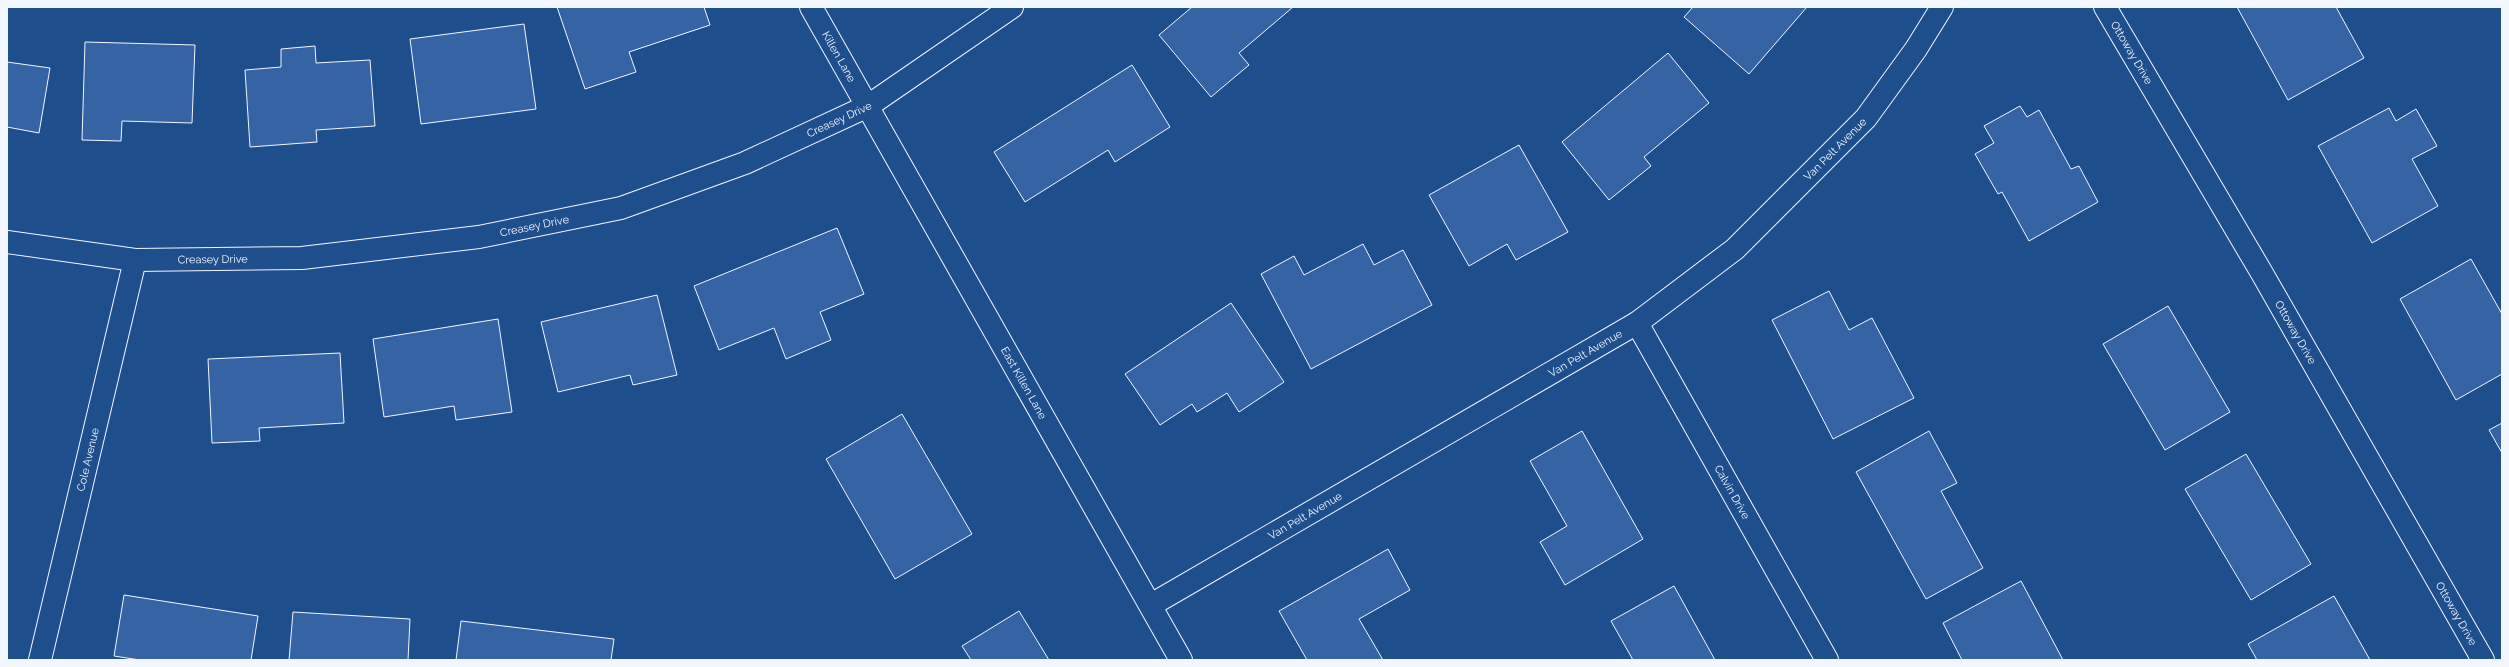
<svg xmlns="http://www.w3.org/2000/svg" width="2509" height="667" font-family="Raleway,sans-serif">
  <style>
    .building { fill: #3563a3; stroke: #f2f6ff }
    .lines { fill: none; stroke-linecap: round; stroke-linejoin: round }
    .minor-casing { stroke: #f2f6ff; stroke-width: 24 }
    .minor { stroke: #1f4e8c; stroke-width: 22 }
    .labels { text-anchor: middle; stroke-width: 3; stroke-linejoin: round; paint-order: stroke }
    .street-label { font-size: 11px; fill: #f2f6ff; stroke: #1f4e8c }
  </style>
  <rect width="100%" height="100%" fill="#1f4e8c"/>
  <g class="building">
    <path d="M 557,7 L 704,7 L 710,25 L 629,52 L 636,72 L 585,89 Z"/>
    <path d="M 1192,7 L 1293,7 L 1239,53 L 1249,65 L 1211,97 L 1159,35 Z"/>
    <path d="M 1693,7 L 1807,7 L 1749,74 L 1684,17 Z"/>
    <path d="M 2237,7 L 2336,7 L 2364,58 L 2288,100 Z"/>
    <path d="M 524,24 L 536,109 L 421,124 L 410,39 Z"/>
    <path d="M 85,42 L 195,45 L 192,123 L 122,121 L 121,141 L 82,140 Z"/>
    <path d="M 315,46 L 316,63 L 370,60 L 375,126 L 316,130 L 317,142 L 250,147 L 245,70 L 281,67 L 281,49 Z"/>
    <path d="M 1668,53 L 1709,103 L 1644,157 L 1651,166 L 1609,200 L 1562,142 Z"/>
    <path d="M 7,62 L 50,68 L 39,133 L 7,127 Z"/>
    <path d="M 1132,65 L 1170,127 L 1115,162 L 1108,150 L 1025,202 L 994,152 Z"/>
    <path d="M 2020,106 L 2027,117 L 2039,110 L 2071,169 L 2079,166 L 2098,202 L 2029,241 L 2002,192 L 1998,194 L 1975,154 L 1994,143 L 1984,126 Z"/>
    <path d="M 2389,108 L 2396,121 L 2416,109 L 2437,146 L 2412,159 L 2438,206 L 2372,243 L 2318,146 Z"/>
    <path d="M 1519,145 L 1568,232 L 1516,260 L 1507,244 L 1469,266 L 1429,195 Z"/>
    <path d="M 837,228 L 864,294 L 820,312 L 831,340 L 786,359 L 774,328 L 719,350 L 694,286 Z"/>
    <path d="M 1363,244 L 1374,265 L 1403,250 L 1432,305 L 1311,369 L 1261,274 L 1294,256 L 1304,275 Z"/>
    <path d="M 2471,259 L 2502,314 L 2502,374 L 2456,400 L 2400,299 Z"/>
    <path d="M 1829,291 L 1849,330 L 1872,318 L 1914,398 L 1833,439 L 1772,320 Z"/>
    <path d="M 657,295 L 677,375 L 633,385 L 630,375 L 558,392 L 541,322 Z"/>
    <path d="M 1231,303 L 1284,382 L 1239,412 L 1227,393 L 1197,412 L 1192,404 L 1160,425 L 1125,374 Z"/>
    <path d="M 2168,306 L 2230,412 L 2165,450 L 2103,344 Z"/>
    <path d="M 498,319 L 512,412 L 456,420 L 454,406 L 384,417 L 373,339 Z"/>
    <path d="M 340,353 L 344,423 L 259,428 L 260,441 L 212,443 L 208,359 Z"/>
    <path d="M 902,414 L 972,534 L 895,579 L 826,459 Z"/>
    <path d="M 2502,423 L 2502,453 L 2489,430 Z"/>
    <path d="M 1582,431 L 1643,539 L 1565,585 L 1540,542 L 1567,526 L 1530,461 Z"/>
    <path d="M 1929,431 L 1957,483 L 1941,491 L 1983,568 L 1926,599 L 1856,472 Z"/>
    <path d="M 2246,454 L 2311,564 L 2251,600 L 2185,489 Z"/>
    <path d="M 1388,549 L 1410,590 L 1359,619 L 1383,660 L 1307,660 L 1279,611 Z"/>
    <path d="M 2021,581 L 2063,660 L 1962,660 L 1943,623 Z"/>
    <path d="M 1674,586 L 1715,660 L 1633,660 L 1611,621 Z"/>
    <path d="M 124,595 L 258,616 L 251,660 L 140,660 L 114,656 Z"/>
    <path d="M 2334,596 L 2370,660 L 2257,660 L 2248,644 Z"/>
    <path d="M 1019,611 L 1049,660 L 971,660 L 962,646 Z"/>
    <path d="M 293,612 L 410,619 L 408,660 L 289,660 Z"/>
    <path d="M 461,621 L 614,639 L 611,660 L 456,660 Z"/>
  </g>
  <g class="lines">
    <defs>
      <g id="minor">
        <path id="s1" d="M 811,7 L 1181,660"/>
        <path id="s2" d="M 2105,7 L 2263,275 L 2483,660"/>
        <path id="s3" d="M 7,242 L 135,260 L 302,258 L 479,237 L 621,208 L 745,163 L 868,106 L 1012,7"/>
        <path id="s4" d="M 1637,323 L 1827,660"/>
        <path id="s5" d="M 1151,605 L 1637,323 L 1735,249 L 1866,118 L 1916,49 L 1942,7"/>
        <path id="s6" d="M 40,660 L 135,260"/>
      </g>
    </defs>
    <use href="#minor" class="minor-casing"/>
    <use href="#minor" class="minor"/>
  </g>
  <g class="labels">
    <g class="street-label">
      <text dy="4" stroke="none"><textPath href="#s2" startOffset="53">Ottoway Drive</textPath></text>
      <text dy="4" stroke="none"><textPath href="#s1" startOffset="57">Killen Lane</textPath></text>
      <text dy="4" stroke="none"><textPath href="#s3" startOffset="855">Creasey Drive</textPath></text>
      <text dy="4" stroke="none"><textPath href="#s5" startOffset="826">Van Pelt Avenue</textPath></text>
      <text dy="4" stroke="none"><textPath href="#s3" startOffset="531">Creasey Drive</textPath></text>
      <text dy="4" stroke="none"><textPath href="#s3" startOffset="207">Creasey Drive</textPath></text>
      <text dy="4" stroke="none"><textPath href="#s2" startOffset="377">Ottoway Drive</textPath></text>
      <text dy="4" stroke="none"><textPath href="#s5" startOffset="502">Van Pelt Avenue</textPath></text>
      <text dy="4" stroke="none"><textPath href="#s1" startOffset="432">East Killen Lane</textPath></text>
      <text dy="4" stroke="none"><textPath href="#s6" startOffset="206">Cole Avenue</textPath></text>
      <text dy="4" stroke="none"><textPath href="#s4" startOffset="194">Calvin Drive</textPath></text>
      <text dy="4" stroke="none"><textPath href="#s5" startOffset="178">Van Pelt Avenue</textPath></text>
      <text dy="4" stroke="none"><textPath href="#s2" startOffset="701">Ottoway Drive</textPath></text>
    </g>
  </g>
  <rect width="2509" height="667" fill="none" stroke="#f2f6ff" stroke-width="16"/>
</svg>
